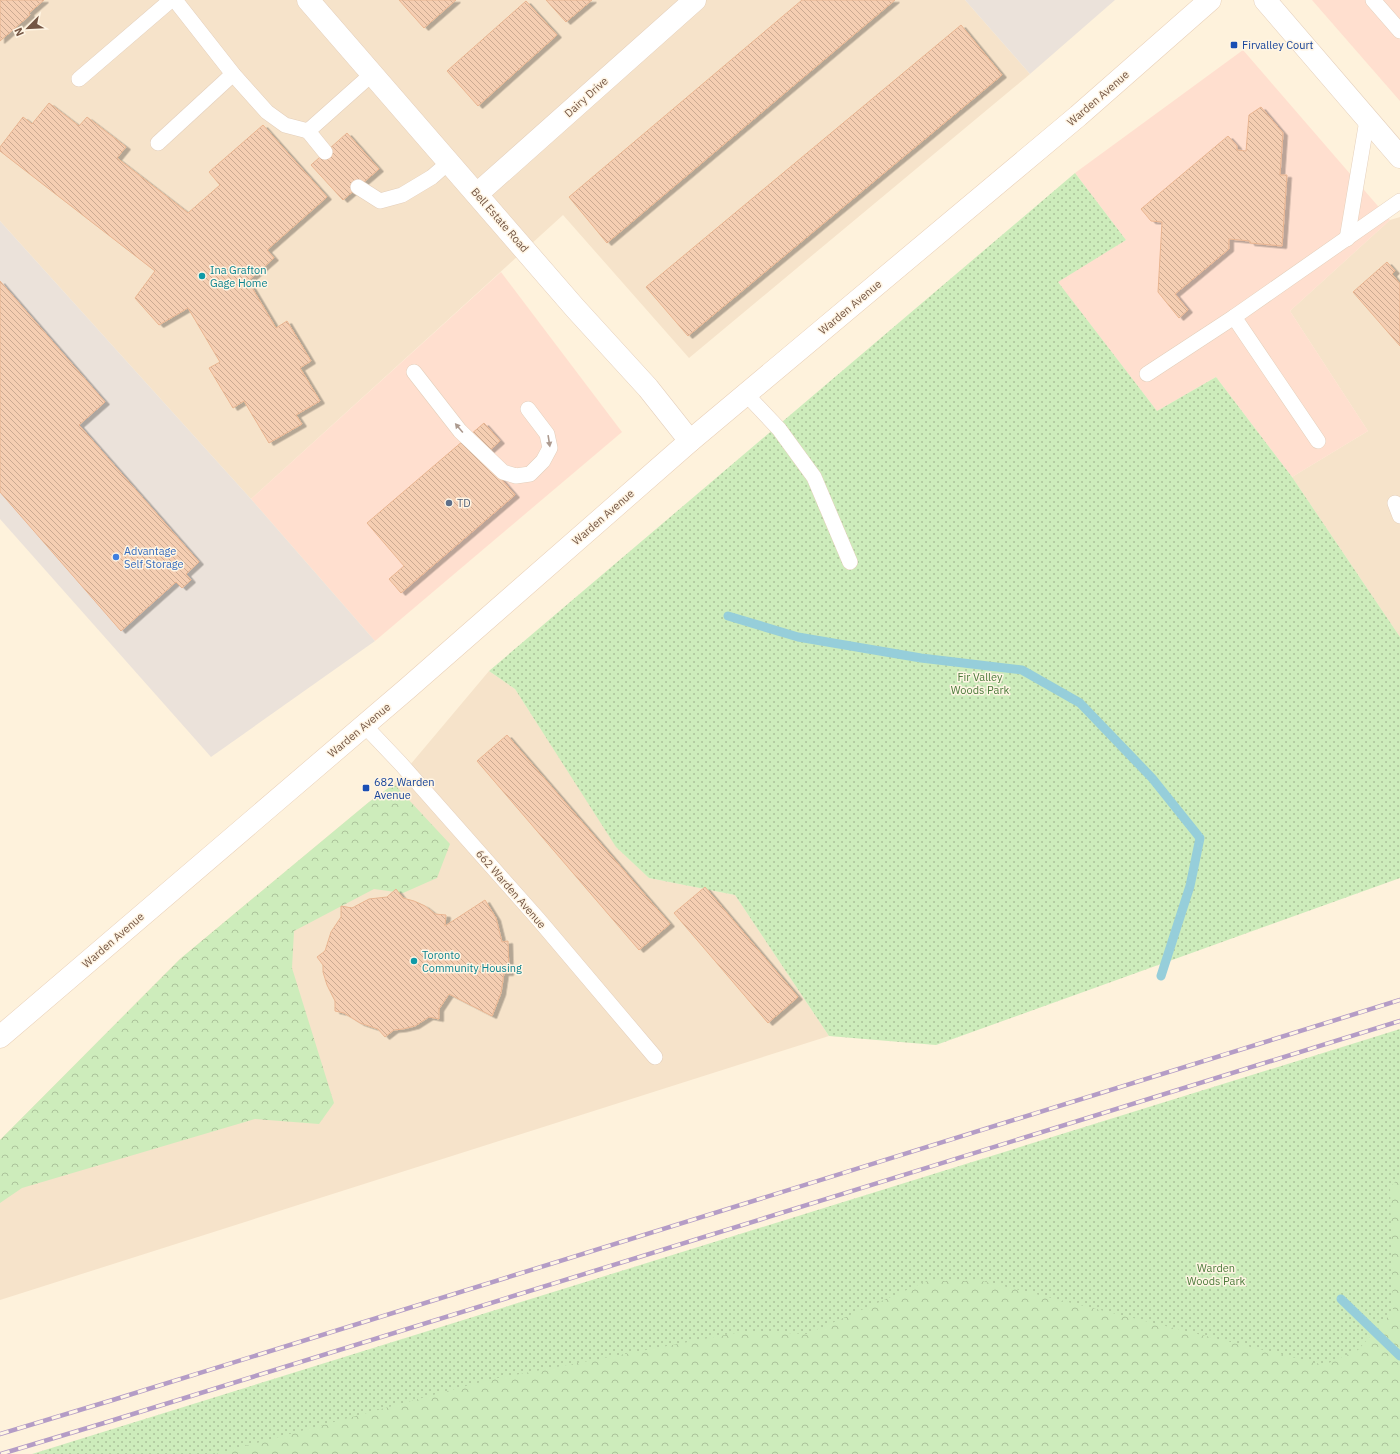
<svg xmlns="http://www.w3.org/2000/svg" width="1400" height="1454" font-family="'IBM Plex Sans',sans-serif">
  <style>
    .residential { fill: #f6e3ca }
    .commercial { fill: #ffdfcf }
    .industrial { fill: #ebe2da }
    .grass { fill: url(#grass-dots) }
    .forest { fill: url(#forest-crowns) }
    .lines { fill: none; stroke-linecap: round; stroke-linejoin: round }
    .stream { stroke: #96ceda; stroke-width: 9 }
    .building { fill: url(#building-back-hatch); stroke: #e9b591; filter: url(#shadow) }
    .service-casing { stroke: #e4cfbb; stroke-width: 16 }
    .minor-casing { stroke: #e4cfbb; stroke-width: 23 }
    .secondary-casing { stroke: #e9d0b8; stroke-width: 23 }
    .service { stroke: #fff; stroke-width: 15 }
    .minor { stroke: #fff; stroke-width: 22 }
    .secondary { stroke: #fff; stroke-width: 22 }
    .rail-casing { stroke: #b49cc6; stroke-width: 4.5 }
    .rail { stroke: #fff5e4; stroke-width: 3; stroke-dasharray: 9; stroke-linecap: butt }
    .oneway { fill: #ac9a8f }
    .transit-dot { fill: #1a4fb4; stroke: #fff5e4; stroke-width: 1.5 }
    .culture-dot { fill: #0f9aa8; stroke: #fff5e4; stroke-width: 1.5 }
    .service-dot { fill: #5c6f8a; stroke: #fff5e4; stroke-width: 1.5 }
    .shop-dot { fill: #3f7fe0; stroke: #fff5e4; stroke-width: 1.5 }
    .labels { text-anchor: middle; stroke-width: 3; stroke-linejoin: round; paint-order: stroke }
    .transit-label { font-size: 11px; fill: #164399; stroke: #fff5e4; text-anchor: start }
    .street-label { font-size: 11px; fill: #745644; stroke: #fff5e4 }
    .culture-label { font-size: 11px; fill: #0d838f; stroke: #fff5e4; text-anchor: start }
    .service-label { font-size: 11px; fill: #4e5e75; stroke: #fff5e4; text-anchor: start }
    .shop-label { font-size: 11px; fill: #366cbe; stroke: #fff5e4; text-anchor: start }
    .park-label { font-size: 11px; fill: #4c7b3b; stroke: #fff5e4 }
  </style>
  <defs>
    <pattern id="grass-dots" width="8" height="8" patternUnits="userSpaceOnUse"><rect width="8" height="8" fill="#cdecbb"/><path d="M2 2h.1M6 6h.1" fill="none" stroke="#abc29a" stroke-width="1.8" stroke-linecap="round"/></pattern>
    <pattern id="forest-crowns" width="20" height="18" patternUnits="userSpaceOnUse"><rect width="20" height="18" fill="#cdecbb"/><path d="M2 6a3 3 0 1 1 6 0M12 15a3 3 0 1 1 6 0" fill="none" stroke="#abc29a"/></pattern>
    <pattern id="building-back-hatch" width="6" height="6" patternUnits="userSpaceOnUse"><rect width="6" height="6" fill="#f5ceb2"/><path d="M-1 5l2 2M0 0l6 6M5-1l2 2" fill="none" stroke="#cbaa92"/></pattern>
    <filter id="shadow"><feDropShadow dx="4.5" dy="2.5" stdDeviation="0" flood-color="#0004"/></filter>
  </defs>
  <rect width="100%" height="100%" fill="#fef2dc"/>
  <g class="residential">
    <path d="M 0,0 L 965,0 L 1030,74 L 689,358 L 563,215 L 251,499 L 0,221 Z"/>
    <path d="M 1400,217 L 1400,637 L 1292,477 L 1368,431 L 1290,311 L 1390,220 Z"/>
    <path d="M 489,671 L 515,689 L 616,846 L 649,878 L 735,895 L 829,1036 L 0,1300 L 0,1140 L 180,959 L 369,802 L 394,784 Z"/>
  </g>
  <g class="commercial">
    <path d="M 1312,0 L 1400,0 L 1400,101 Z"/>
    <path d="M 1243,50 L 1390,220 L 1290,311 L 1368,431 L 1292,477 L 1216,377 L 1157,411 L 1057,281 L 1126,240 L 1075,173 Z"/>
    <path d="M 501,272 L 622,432 L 375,641 L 251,499 Z"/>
  </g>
  <g class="industrial">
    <path d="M 965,0 L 1115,0 L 1030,74 Z"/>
    <path d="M 0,221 L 251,499 L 375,641 L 211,757 L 0,519 Z"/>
  </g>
  <g class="grass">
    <path d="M 1075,173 L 1126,240 L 1058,282 L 1157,411 L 1216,377 L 1292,477 L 1400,637 L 1400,878 L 936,1045 L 829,1036 L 735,895 L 649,878 L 616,847 L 515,689 L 489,671 Z"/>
    <path d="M 1400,1029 L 1400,1454 L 32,1454 Z"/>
  </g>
  <g class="forest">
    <path d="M 394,784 L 450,844 L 437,878 L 403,893 L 374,889 L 294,931 L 292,968 L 334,1103 L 319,1124 L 255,1119 L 22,1188 L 0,1203 L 0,1140 L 180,959 L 369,802 Z"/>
    <path d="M 1400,1177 L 1400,1454 L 216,1454 L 488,1380 L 746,1331 L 807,1334 L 927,1281 L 982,1281 L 1324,1365 L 1358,1350 L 1393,1311 L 1390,1187 Z"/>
  </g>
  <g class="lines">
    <g class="stream">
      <path d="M 728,616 L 798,637 L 921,658 L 1022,670 L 1080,703 L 1152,778 L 1200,838 L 1190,886 L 1161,976"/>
      <path d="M 1341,1299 L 1400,1356"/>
    </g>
  </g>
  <g class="building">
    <path d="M 0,0 L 44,0 L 29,13 L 30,15 L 0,41 Z"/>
    <path d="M 399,0 L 456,0 L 424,28 Z"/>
    <path d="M 546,0 L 592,0 L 566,22 Z"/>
    <path d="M 802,0 L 895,0 L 607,243 L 569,197 Z"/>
    <path d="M 526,1 L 557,35 L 478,106 L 447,71 Z"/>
    <path d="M 961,25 L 1002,75 L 688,336 L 646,287 Z"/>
    <path d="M 49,103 L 79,126 L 87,117 L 126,147 L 117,158 L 188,213 L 220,185 L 209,172 L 263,125 L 327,197 L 267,250 L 274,258 L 248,281 L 276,328 L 287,321 L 311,361 L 300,368 L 320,401 L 296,415 L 302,424 L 269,443 L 244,401 L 233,408 L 209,368 L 220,362 L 188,308 L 159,325 L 135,298 L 155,271 L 0,151 L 0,147 L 23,117 L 32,124 Z"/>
    <path d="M 1261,107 L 1283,133 L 1280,175 L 1287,175 L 1282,246 L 1250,243 L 1250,241 L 1229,239 L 1229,249 L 1175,294 L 1188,310 L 1179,318 L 1158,292 L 1162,222 L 1151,221 L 1141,209 L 1228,136 L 1237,146 L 1237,150 L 1246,151 L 1249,115 Z"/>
    <path d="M 347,133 L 379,169 L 343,200 L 311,165 Z"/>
    <path d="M 1387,262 L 1395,271 L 1392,274 L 1400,284 L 1400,346 L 1353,292 Z"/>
    <path d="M 0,281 L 105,402 L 79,425 L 199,562 L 186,574 L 191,580 L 182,588 L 176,582 L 121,631 L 0,492 Z"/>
    <path d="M 484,423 L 500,441 L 482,457 L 515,495 L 401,593 L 389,579 L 404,566 L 367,523 Z"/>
    <path d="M 507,735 L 670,924 L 639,950 L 477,761 Z"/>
    <path d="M 705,887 L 798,997 L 768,1023 L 674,913 Z"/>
    <path d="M 396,889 L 403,898 L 414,901 L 425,906 L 435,914 L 446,915 L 445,926 L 485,900 L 496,918 L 502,942 L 508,941 L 509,973 L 504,973 L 501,993 L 492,1016 L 449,994 L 439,1009 L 439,1019 L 429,1017 L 415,1026 L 403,1029 L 394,1030 L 385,1037 L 378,1029 L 360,1023 L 344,1013 L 335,1011 L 335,1001 L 327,985 L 323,972 L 323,965 L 317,957 L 325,951 L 331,932 L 341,917 L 341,906 L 352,908 L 369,899 L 387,897 Z"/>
  </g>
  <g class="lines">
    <defs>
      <g id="service">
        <path d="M 175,0 L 233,74 L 267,112 L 285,125 L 308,131 L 372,74"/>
        <path d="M 1373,0 L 1400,31"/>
        <path d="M 79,79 L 171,0"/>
        <path d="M 308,131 L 325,152"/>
        <path d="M 158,143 L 233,74"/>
        <path d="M 358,187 L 380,201 L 402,195 L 432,177 L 449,162"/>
        <path d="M 1347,239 L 1367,120"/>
        <path d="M 414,372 L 460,431 L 503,472 L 516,476 L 530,474 L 543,461 L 550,448 L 547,434 L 528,409"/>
        <path d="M 1147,374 L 1234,317"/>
        <path d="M 746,394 L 779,429 L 814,477 L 850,562"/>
        <path d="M 1318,441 L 1234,317 L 1400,201"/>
        <path d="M 1395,503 L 1400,516"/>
        <path d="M 364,725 L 401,764 L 539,920 L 655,1057"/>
      </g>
      <g id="minor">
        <path d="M 308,0 L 575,308 L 648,388 L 690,441"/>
        <path d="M 1265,0 L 1400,157"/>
        <path d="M 477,194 L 695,0"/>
      </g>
      <path id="secondary" d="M 0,1037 L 408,688 L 690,441 L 1078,116 L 1210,0"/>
    </defs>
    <use href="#service" class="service-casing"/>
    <use href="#minor" class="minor-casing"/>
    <use href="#secondary" class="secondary-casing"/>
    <use href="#service" class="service"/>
    <use href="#minor" class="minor"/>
    <use href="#secondary" class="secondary"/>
    <defs>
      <g id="rail">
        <path d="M 0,1434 L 116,1399 L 1400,1000"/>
        <path d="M 1,1454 L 104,1423 L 1400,1021"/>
      </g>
    </defs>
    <use href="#rail" class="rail-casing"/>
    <use href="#rail" class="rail"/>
  </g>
  <defs><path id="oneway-solid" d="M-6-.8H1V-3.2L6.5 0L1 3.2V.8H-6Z"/></defs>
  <g class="oneway">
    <use href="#oneway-solid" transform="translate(459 428) rotate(-130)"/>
    <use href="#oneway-solid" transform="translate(549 441) rotate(81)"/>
  </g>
  <g class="transit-dot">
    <rect x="1230" y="41" width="8" height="8" rx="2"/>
    <rect x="362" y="784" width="8" height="8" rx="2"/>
  </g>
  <g class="culture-dot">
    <circle cx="202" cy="276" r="4"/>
    <circle cx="414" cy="961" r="4"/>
  </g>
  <circle class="service-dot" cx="449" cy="503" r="4"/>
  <circle class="shop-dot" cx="116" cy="557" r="4"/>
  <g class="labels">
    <g class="transit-label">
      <text x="1242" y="49">Firvalley Court</text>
      <text x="374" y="786">682 Warden<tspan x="374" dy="13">Avenue</tspan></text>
    </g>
    <g class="street-label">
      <text transform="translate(586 97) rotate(-42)" y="4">Dairy Drive</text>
      <text transform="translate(1098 98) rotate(-41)" y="4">Warden Avenue</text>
      <text transform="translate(500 220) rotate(49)" y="4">Bell Estate Road</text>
      <text transform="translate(850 307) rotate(-40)" y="4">Warden Avenue</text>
      <text transform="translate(603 517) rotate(-41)" y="4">Warden Avenue</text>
      <text transform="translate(359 730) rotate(-40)" y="4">Warden Avenue</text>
      <text transform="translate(511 889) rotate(49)" y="4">662 Warden Avenue</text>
      <text transform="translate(113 940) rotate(-41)" y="4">Warden Avenue</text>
    </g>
    <g class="culture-label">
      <text x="210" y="274">Ina Grafton<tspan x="210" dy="13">Gage Home</tspan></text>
      <text x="422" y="959">Toronto<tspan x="422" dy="13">Community Housing</tspan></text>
    </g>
    <g class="service-label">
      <text x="457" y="507">TD</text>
    </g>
    <g class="shop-label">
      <text x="124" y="555">Advantage<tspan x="124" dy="13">Self Storage</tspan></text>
    </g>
    <g class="park-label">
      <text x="980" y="681">Fir Valley<tspan x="980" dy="13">Woods Park</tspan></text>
      <text x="1216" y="1272">Warden<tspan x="1216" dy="13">Woods Park</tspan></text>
    </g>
  </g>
  <g transform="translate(28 28) rotate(246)" stroke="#fff5e4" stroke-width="3" paint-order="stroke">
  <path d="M0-3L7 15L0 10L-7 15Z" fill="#745644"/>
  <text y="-6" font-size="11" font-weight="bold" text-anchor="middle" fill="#745644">N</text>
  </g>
</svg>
